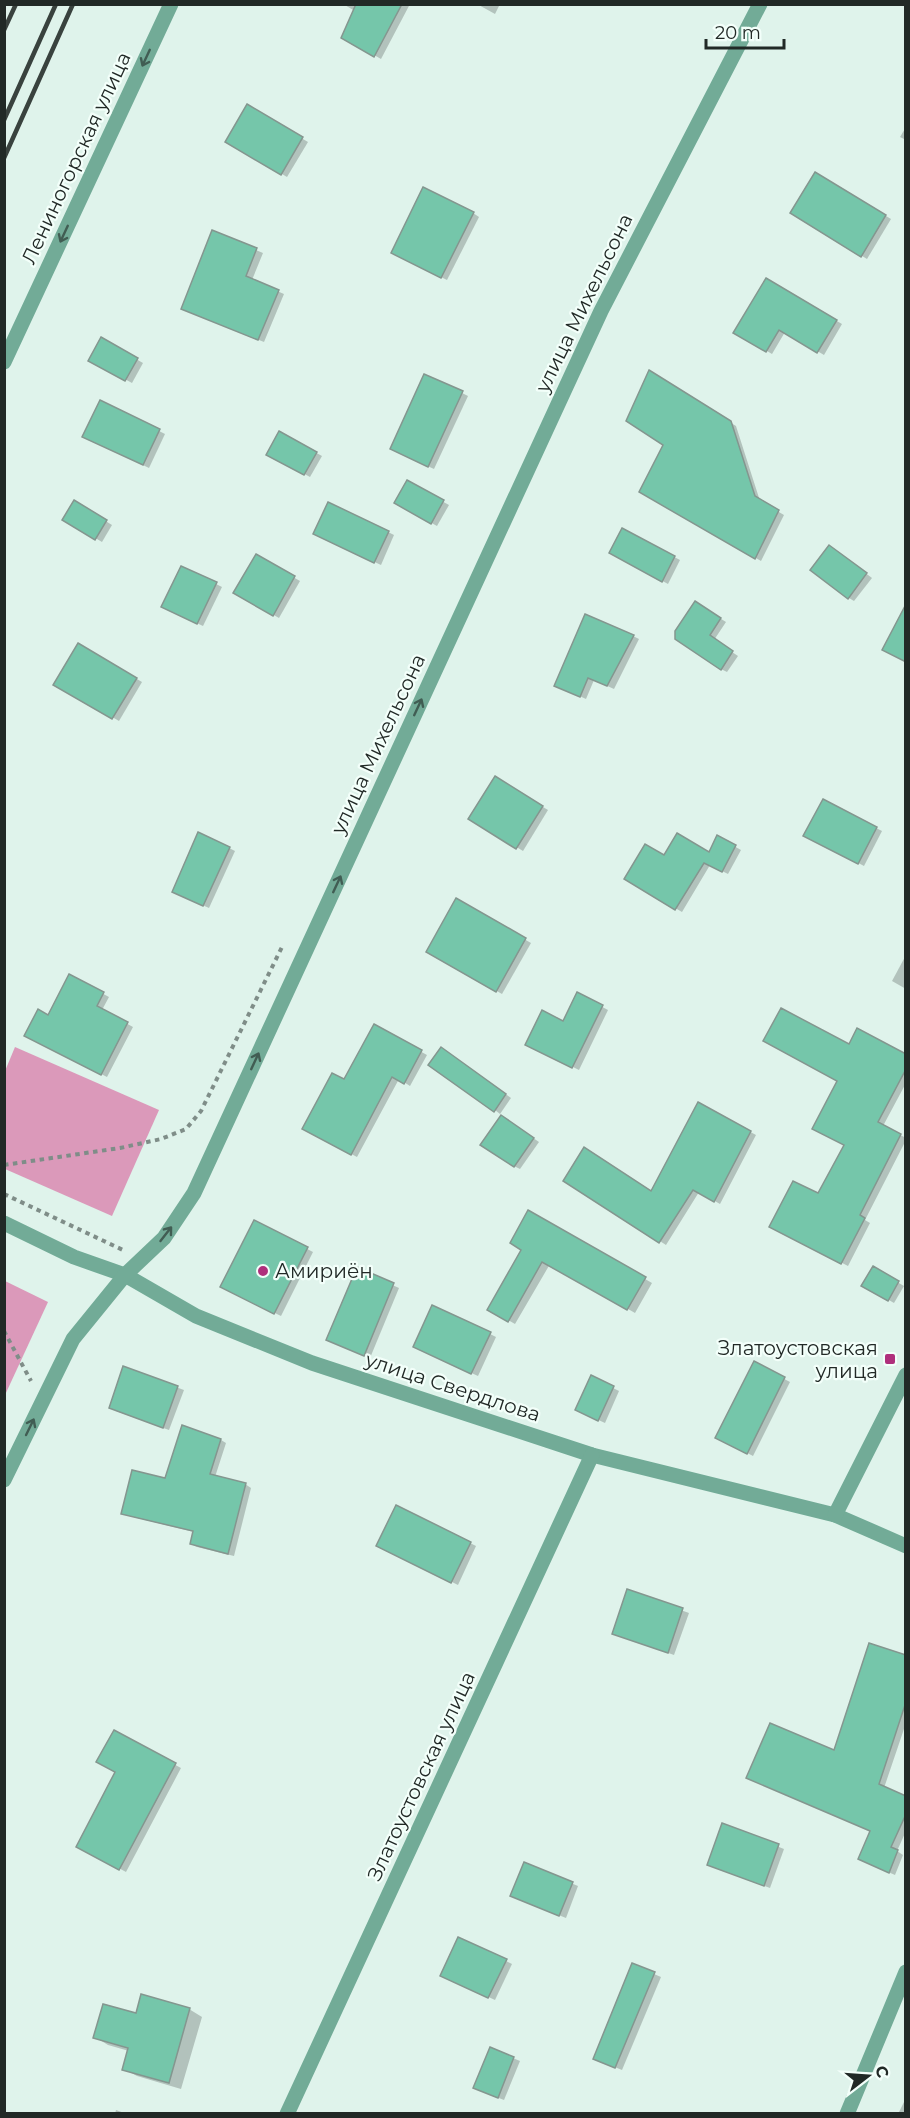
<svg xmlns="http://www.w3.org/2000/svg" width="910" height="2118" font-family="Montserrat,sans-serif">
  <style>
    .forest { fill: #db99ba }
    .shadow { fill: #0003 }
    .building { fill: #75c6aa; stroke: #84968f; stroke-width: 1.5 }
    .lines { fill: none; stroke-linecap: round; stroke-linejoin: round }
    .path { stroke: #7f8d88; stroke-width: 4; stroke-dasharray: 4.5 4.5; stroke-linecap: butt }
    .minor { stroke: #72ab97; stroke-width: 15 }
    .tertiary { stroke: #72ab97; stroke-width: 15 }
    .rail { stroke: #39423e; stroke-width: 4.5 }
    .oneway { stroke: #415d53 }
    .poi-dot { fill: #af2f7c; stroke: #f3fffa; stroke-width: 2 }
    .labels { text-anchor: middle; stroke-width: 4.5; stroke-linejoin: round; paint-order: stroke }
    .street-label { font-size: 20px; fill: #212926; stroke: #f3fffa }
    .poi-label { font-size: 20px; fill: #212926; stroke: #f3fffa; text-anchor: start }
  </style>
  <rect width="100%" height="100%" fill="#dff3eb"/>
  <g class="forest">
    <path d="M 15,1047 L 159,1110 L 112,1216 L 5,1169 L 5,1071 Z"/>
    <path d="M 5,1281 L 48,1302 L 5,1395 Z"/>
  </g>
  <g class="shadow">
    <path d="M 343,4 L 410,4 L 381,59 L 343,37 L 355,11 Z"/>
    <path d="M 477,4 L 500,4 L 495,14 Z"/>
    <path d="M 247,106 L 308,142 L 287,177 L 227,141 Z"/>
    <path d="M 906,127 L 906,140 L 900,137 Z"/>
    <path d="M 816,174 L 891,219 L 867,259 L 792,213 Z"/>
    <path d="M 473,213 L 479,217 L 447,280 L 399,256 Z"/>
    <path d="M 213,232 L 263,253 L 252,280 L 284,294 L 264,342 L 189,312 Z"/>
    <path d="M 767,280 L 842,324 L 824,355 L 785,332 L 772,354 L 735,332 Z"/>
    <path d="M 101,339 L 143,363 L 132,383 L 90,360 Z"/>
    <path d="M 650,372 L 736,426 L 760,501 L 784,515 L 761,561 L 641,491 L 665,445 Z"/>
    <path d="M 462,393 L 468,396 L 434,469 L 397,452 Z"/>
    <path d="M 101,402 L 165,434 L 149,468 L 90,439 Z"/>
    <path d="M 280,433 L 322,456 L 310,477 L 268,454 Z"/>
    <path d="M 407,482 L 449,505 L 437,526 L 396,503 Z"/>
    <path d="M 75,502 L 112,525 L 102,542 L 64,519 Z"/>
    <path d="M 623,530 L 680,560 L 668,584 L 611,553 Z"/>
    <path d="M 388,532 L 394,535 L 381,565 L 321,537 Z"/>
    <path d="M 835,550 L 872,578 L 854,601 L 849,598 Z"/>
    <path d="M 256,556 L 300,581 L 279,618 L 235,593 Z"/>
    <path d="M 216,584 L 222,587 L 203,626 L 169,610 Z"/>
    <path d="M 696,603 L 726,622 L 714,640 L 738,656 L 727,672 L 721,669 Z"/>
    <path d="M 633,636 L 639,639 L 614,689 L 594,680 L 586,699 L 562,688 Z"/>
    <path d="M 79,645 L 142,682 L 119,721 L 56,684 Z"/>
    <path d="M 495,778 L 548,810 L 523,851 L 470,818 Z"/>
    <path d="M 823,801 L 882,831 L 864,866 L 805,835 Z"/>
    <path d="M 718,837 L 741,850 L 728,874 L 710,865 L 682,912 L 626,879 L 664,857 L 709,854 Z"/>
    <path d="M 229,848 L 235,851 L 209,908 L 180,895 Z"/>
    <path d="M 456,900 L 531,943 L 502,994 L 428,951 Z"/>
    <path d="M 906,955 L 906,989 L 892,981 Z"/>
    <path d="M 70,976 L 109,997 L 102,1010 L 133,1027 L 107,1077 L 31,1038 L 49,1017 Z"/>
    <path d="M 578,994 L 608,1010 L 579,1070 L 527,1044 L 564,1023 Z"/>
    <path d="M 374,1026 L 427,1055 L 410,1086 L 399,1079 L 357,1157 L 304,1129 L 345,1081 Z"/>
    <path d="M 849,1046 L 906,1056 L 906,1083 L 883,1126 L 906,1138 L 906,1140 L 865,1220 L 870,1223 L 848,1266 L 771,1226 L 818,1195 L 845,1144 L 839,1080 Z"/>
    <path d="M 447,1052 L 511,1098 L 500,1114 L 495,1110 Z"/>
    <path d="M 699,1104 L 756,1135 L 720,1204 L 699,1192 L 666,1245 L 565,1180 L 652,1192 Z"/>
    <path d="M 507,1120 L 539,1142 L 520,1169 L 514,1166 Z"/>
    <path d="M 529,1212 L 652,1283 L 635,1313 L 550,1264 L 515,1324 L 489,1309 L 523,1249 Z"/>
    <path d="M 255,1222 L 313,1252 L 281,1316 L 228,1290 Z"/>
    <path d="M 873,1268 L 904,1286 L 894,1303 L 863,1285 Z"/>
    <path d="M 357,1269 L 399,1288 L 370,1358 L 334,1342 Z"/>
    <path d="M 490,1334 L 496,1337 L 478,1376 L 421,1350 Z"/>
    <path d="M 754,1363 L 790,1382 L 753,1456 L 717,1437 Z"/>
    <path d="M 124,1368 L 184,1390 L 169,1430 L 116,1411 Z"/>
    <path d="M 591,1377 L 619,1391 L 605,1423 L 583,1413 Z"/>
    <path d="M 221,1440 L 226,1443 L 215,1477 L 245,1484 L 251,1488 L 234,1556 L 197,1547 L 191,1544 L 194,1532 L 129,1516 L 123,1513 Z"/>
    <path d="M 470,1543 L 476,1546 L 458,1585 L 384,1548 Z"/>
    <path d="M 628,1591 L 689,1613 L 674,1655 L 620,1636 Z"/>
    <path d="M 906,1656 L 906,1723 L 884,1788 L 906,1797 L 906,1831 L 897,1851 L 903,1855 L 895,1875 L 865,1862 L 872,1831 L 835,1752 Z"/>
    <path d="M 114,1732 L 181,1768 L 126,1872 L 78,1846 L 117,1772 Z"/>
    <path d="M 723,1825 L 784,1849 L 770,1888 L 709,1865 Z"/>
    <path d="M 525,1864 L 578,1886 L 566,1918 L 518,1899 Z"/>
    <path d="M 506,1961 L 512,1964 L 495,2000 L 447,1978 Z"/>
    <path d="M 633,1965 L 661,1977 L 622,2070 L 600,2061 Z"/>
    <path d="M 189,2009 L 202,2017 L 181,2089 L 137,2076 L 124,2069 L 129,2051 L 108,2045 L 95,2037 L 137,2015 Z"/>
    <path d="M 491,2049 L 520,2061 L 504,2100 L 481,2091 Z"/>
    <path d="M 904,2102 L 906,2102 L 906,2114 L 898,2114 Z"/>
    <path d="M 116,2110 L 127,2114 L 115,2114 Z"/>
  </g>
  <g class="building">
    <path d="M 356,4 L 402,4 L 374,57 L 341,38 Z"/>
    <path d="M 247,104 L 303,137 L 281,175 L 225,142 Z"/>
    <path d="M 815,172 L 886,215 L 861,257 L 790,213 Z"/>
    <path d="M 423,187 L 474,212 L 441,278 L 391,253 Z"/>
    <path d="M 212,230 L 257,248 L 246,276 L 279,290 L 258,340 L 181,309 Z"/>
    <path d="M 766,278 L 837,320 L 817,353 L 779,330 L 766,352 L 733,333 Z"/>
    <path d="M 101,337 L 138,358 L 125,381 L 88,361 Z"/>
    <path d="M 649,370 L 731,421 L 755,496 L 779,510 L 755,559 L 639,492 L 663,445 L 626,421 Z"/>
    <path d="M 424,374 L 463,391 L 428,467 L 390,449 Z"/>
    <path d="M 100,400 L 160,429 L 143,465 L 82,437 Z"/>
    <path d="M 279,431 L 317,452 L 304,475 L 266,455 Z"/>
    <path d="M 407,480 L 444,500 L 431,524 L 394,503 Z"/>
    <path d="M 74,500 L 107,520 L 95,540 L 62,520 Z"/>
    <path d="M 328,502 L 389,531 L 374,563 L 313,534 Z"/>
    <path d="M 622,528 L 675,556 L 662,582 L 609,553 Z"/>
    <path d="M 829,545 L 867,573 L 848,599 L 810,570 Z"/>
    <path d="M 256,554 L 295,576 L 273,616 L 233,593 Z"/>
    <path d="M 181,566 L 217,582 L 197,624 L 161,607 Z"/>
    <path d="M 695,601 L 721,618 L 710,635 L 733,651 L 721,670 L 675,639 L 675,631 Z"/>
    <path d="M 906,604 L 906,662 L 882,650 Z"/>
    <path d="M 585,614 L 634,635 L 607,686 L 588,678 L 580,697 L 554,686 Z"/>
    <path d="M 78,643 L 137,678 L 112,719 L 53,685 Z"/>
    <path d="M 495,776 L 543,806 L 516,849 L 468,819 Z"/>
    <path d="M 823,799 L 877,827 L 858,864 L 803,836 Z"/>
    <path d="M 198,832 L 230,847 L 203,906 L 172,892 Z"/>
    <path d="M 677,833 L 709,852 L 717,835 L 736,845 L 722,872 L 704,863 L 675,910 L 624,879 L 645,844 L 664,855 Z"/>
    <path d="M 456,898 L 526,938 L 496,992 L 426,952 Z"/>
    <path d="M 69,974 L 104,992 L 97,1006 L 128,1022 L 101,1075 L 24,1036 L 38,1009 L 48,1015 Z"/>
    <path d="M 577,992 L 603,1005 L 572,1068 L 525,1045 L 542,1010 L 563,1021 Z"/>
    <path d="M 781,1008 L 849,1044 L 857,1028 L 906,1054 L 906,1069 L 878,1122 L 901,1134 L 860,1215 L 865,1218 L 841,1264 L 769,1227 L 793,1181 L 818,1193 L 844,1145 L 812,1129 L 837,1081 L 763,1041 Z"/>
    <path d="M 374,1024 L 422,1050 L 404,1084 L 392,1077 L 351,1155 L 302,1129 L 332,1073 L 344,1079 Z"/>
    <path d="M 441,1047 L 506,1094 L 494,1112 L 428,1065 Z"/>
    <path d="M 698,1102 L 751,1131 L 714,1202 L 693,1190 L 659,1243 L 563,1181 L 584,1147 L 651,1191 Z"/>
    <path d="M 501,1115 L 534,1138 L 514,1167 L 480,1145 Z"/>
    <path d="M 528,1210 L 646,1277 L 627,1310 L 542,1262 L 508,1322 L 487,1310 L 521,1250 L 510,1243 Z"/>
    <path d="M 254,1220 L 308,1247 L 274,1314 L 220,1287 Z"/>
    <path d="M 873,1266 L 899,1281 L 888,1301 L 861,1286 Z"/>
    <path d="M 357,1267 L 394,1283 L 364,1356 L 326,1340 Z"/>
    <path d="M 432,1305 L 491,1332 L 471,1374 L 413,1347 Z"/>
    <path d="M 754,1361 L 785,1377 L 747,1454 L 715,1438 Z"/>
    <path d="M 123,1366 L 178,1386 L 163,1428 L 109,1408 Z"/>
    <path d="M 591,1375 L 614,1386 L 598,1421 L 575,1410 Z"/>
    <path d="M 182,1425 L 221,1439 L 210,1474 L 246,1483 L 228,1554 L 190,1544 L 193,1531 L 121,1514 L 132,1470 L 165,1478 Z"/>
    <path d="M 396,1505 L 471,1542 L 451,1583 L 376,1546 Z"/>
    <path d="M 627,1589 L 683,1608 L 668,1653 L 612,1634 Z"/>
    <path d="M 869,1643 L 906,1655 L 906,1702 L 879,1784 L 906,1796 L 906,1814 L 891,1847 L 898,1850 L 889,1873 L 858,1859 L 870,1831 L 746,1778 L 770,1723 L 834,1750 Z"/>
    <path d="M 114,1730 L 176,1763 L 119,1870 L 76,1847 L 115,1772 L 96,1762 Z"/>
    <path d="M 722,1823 L 779,1844 L 764,1886 L 707,1865 Z"/>
    <path d="M 524,1862 L 573,1882 L 559,1916 L 510,1896 Z"/>
    <path d="M 458,1937 L 507,1959 L 488,1998 L 440,1976 Z"/>
    <path d="M 632,1963 L 655,1972 L 615,2068 L 593,2059 Z"/>
    <path d="M 141,1994 L 190,2008 L 169,2083 L 122,2070 L 128,2048 L 93,2038 L 103,2004 L 136,2013 Z"/>
    <path d="M 490,2047 L 514,2057 L 498,2098 L 473,2088 Z"/>
  </g>
  <g class="lines">
    <g class="path">
      <path d="M 4,1165 L 120,1148 L 161,1139 L 186,1129 L 201,1111 L 283,945"/>
      <path d="M 4,1194 L 123,1250"/>
      <path d="M 4,1331 L 31,1381"/>
    </g>
    <g class="minor">
      <path d="M 125,1275 L 196,1316 L 312,1363 L 592,1455 L 835,1515 L 906,1546"/>
      <path d="M 835,1515 L 906,1375"/>
      <path d="M 287,2114 L 592,1455"/>
      <path d="M 847,2114 L 906,1972"/>
    </g>
    <g class="tertiary">
      <path d="M 4,362 L 171,4"/>
      <path d="M 4,1223 L 74,1257 L 125,1275"/>
      <path d="M 4,1480 L 73,1339 L 125,1275 L 164,1238 L 194,1193 L 601,311 L 760,4"/>
    </g>
    <g class="rail">
      <path d="M 4,30 L 16,4"/>
      <path d="M 4,120 L 56,4"/>
      <path d="M 4,158 L 73,4"/>
    </g>
  </g>
  <defs><path id="oneway-shaft" d="M-6 0H5M1.5-3L5.5 0L1.5 3" fill="none" stroke-width="1.6" stroke-linecap="round" stroke-linejoin="round" transform="scale(1.5)"/></defs>
  <g class="oneway">
    <use href="#oneway-shaft" transform="translate(146 58) rotate(115)"/>
    <use href="#oneway-shaft" transform="translate(64 234) rotate(115)"/>
    <use href="#oneway-shaft" transform="translate(418 707) rotate(-65)"/>
    <use href="#oneway-shaft" transform="translate(337 884) rotate(-65)"/>
    <use href="#oneway-shaft" transform="translate(255 1061) rotate(-65)"/>
    <use href="#oneway-shaft" transform="translate(166 1234) rotate(-52)"/>
    <use href="#oneway-shaft" transform="translate(30 1427) rotate(-64)"/>
  </g>
  <g class="poi-dot">
    <circle cx="263" cy="1271" r="6"/>
    <rect x="884" y="1353" width="12" height="12" rx="3"/>
  </g>
  <g class="labels">
    <g class="street-label">
      <text transform="translate(76 158) rotate(-65)" y="7">Лениногорская улица</text>
      <text transform="translate(584 303) rotate(-64)" y="7">улица Михельсона</text>
      <text transform="translate(378 744) rotate(-65)" y="7">улица Михельсона</text>
      <text transform="translate(453 1387) rotate(18)" y="7">улица Свердлова</text>
      <text transform="translate(421 1776) rotate(-65)" y="7">Златоустовская улица</text>
    </g>
    <g class="poi-label">
      <text x="275" y="1278">Амириён</text>
      <text x="878" y="1355" text-anchor="end">Златоустовская<tspan x="878" dy="23">улица</tspan></text>
    </g>
  </g>
  <rect width="910" height="2118" fill="none" stroke="#212926" stroke-width="12"/>
  <g transform="translate(868 2076) rotate(73)" stroke="#f3fffa" stroke-width="4.5" paint-order="stroke">
  <path d="M0-4.5L10 22L0 15L-10 22Z" fill="#212926"/>
  <text y="-9" font-size="16" font-weight="bold" text-anchor="middle" fill="#212926">С</text>
  </g>
  <path d="M706 39v9h78v-9" fill="none" stroke="#212926" stroke-width="3"/>
  <text x="715" y="39" font-size="18" fill="#212926" stroke="#f3fffa" stroke-width="4.5" paint-order="stroke">20 m</text>
</svg>
